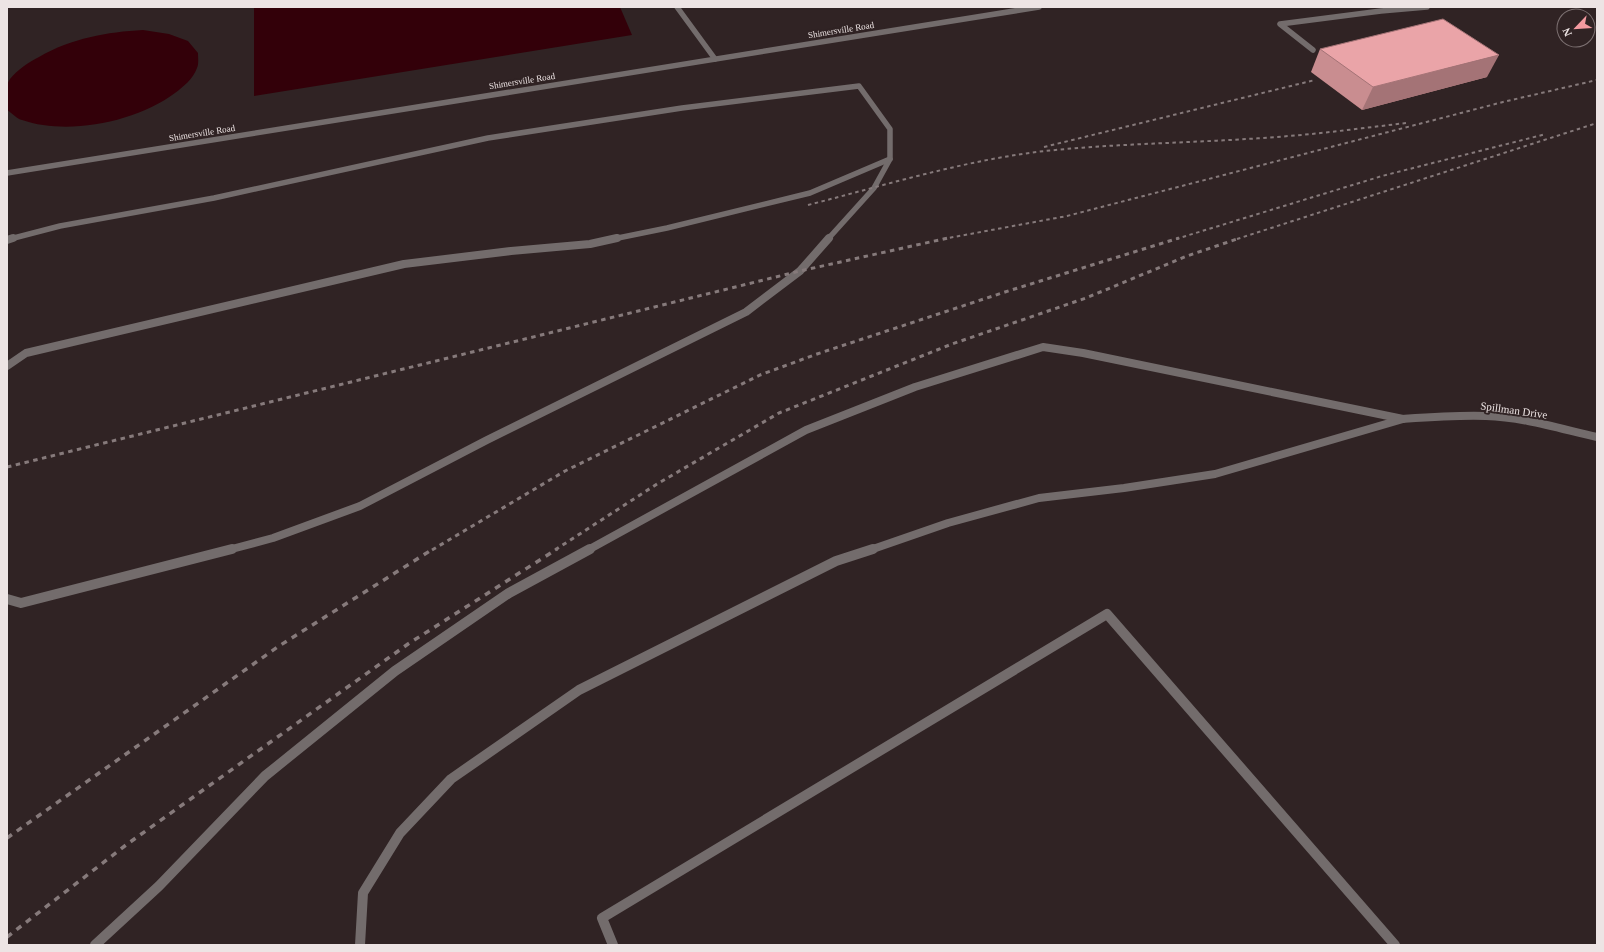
<svg xmlns="http://www.w3.org/2000/svg" width="1604" height="952" font-family="'Times New Roman',serif">
  <style>
    .water { fill: #330009 }
    .lines { fill: none; stroke-linecap: round; stroke-linejoin: round }
    .service-far2 { stroke: #736c6c; stroke-width: 5.5 }
    .service-far1 { stroke: #736c6c; stroke-width: 8 }
    .service { stroke: #736c6c; stroke-width: 10 }
    .minor-far1 { stroke: #736c6c; stroke-width: 8 }
    .minor { stroke: #736c6c; stroke-width: 10 }
    .tertiary { stroke: #736c6c; stroke-width: 5.5 }
    .rail-far2 { stroke: #867a7b; stroke-width: 2; stroke-dasharray: 3.5 3.5; stroke-linecap: butt }
    .rail-far1 { stroke: #867a7b; stroke-width: 3; stroke-dasharray: 4.5 4.5; stroke-linecap: butt }
    .rail { stroke: #867a7b; stroke-width: 3.5; stroke-dasharray: 6 6; stroke-linecap: butt }
    .wall { fill: #c98d90 }
    .shaded-wall { fill: #a47376 }
    .building { fill: #eaa4a8; stroke: #a47376 }
    .labels { text-anchor: middle; stroke-width: 4; stroke-linejoin: round; paint-order: stroke }
    .far-street-label { font-size: 9px; fill: #ede4e4; stroke: #302324 }
    .street-label { font-size: 11px; fill: #ede4e4; stroke: #302324 }
  </style>
  <rect width="100%" height="100%" fill="#302324"/>
  <g class="water">
    <path d="M 254,7 L 620,7 L 632,35 L 254,96 Z"/>
    <path d="M 143,30 L 169,34 L 188,41 L 198,53 C 198,58 199,64 197,68 C 193,79 183,87 175,93 C 136,122 68,136 22,120 C 17,119 12,113 7,110 C 7,101 4,87 10,79 C 17,70 29,62 39,57 C 72,38 107,32 143,30 Z"/>
  </g>
  <g class="lines">
    <g class="service-far2">
      <path d="M 677,7 L 715,59"/>
      <path d="M 1313,50 L 1280,24 L 1381,11 L 1427,7"/>
      <path d="M 10,239 L 60,226 L 214,198 L 488,138 L 682,108 L 859,86 L 890,129 L 890,159 L 874,188 L 828,239"/>
      <path d="M 613,239 L 667,228 L 810,193 L 890,159"/>
    </g>
    <g class="service-far1">
      <path d="M 7,240 L 13,238"/>
      <path d="M 7,366 L 26,353 L 404,264 L 511,251 L 590,244 L 617,238"/>
      <path d="M 228,550 L 273,538 L 360,506 L 487,440 L 746,312 L 800,271 L 829,238"/>
      <path d="M 870,550 L 948,523 L 1039,498 L 1124,488 L 1215,474 L 1403,419"/>
    </g>
    <g class="service">
      <path d="M 7,599 L 21,603 L 232,549"/>
      <path d="M 360,945 L 363,893 L 400,833 L 451,779 L 579,690 L 836,561 L 873,549"/>
      <path d="M 613,945 L 602,918 L 1107,614 L 1395,945"/>
    </g>
    <path class="minor-far1" d="M 588,550 L 806,430 L 915,387 L 1043,347 L 1083,353 L 1403,419 C 1431,417 1458,415 1486,416 C 1523,417 1561,429 1597,437"/>
    <path class="minor" d="M 95,945 L 159,886 L 265,776 L 395,671 L 509,593 L 590,549"/>
    <path class="tertiary" d="M 7,173 L 1039,7"/>
    <g class="rail-far2">
      <path d="M 1044,147 L 1315,80"/>
      <path d="M 808,205 C 886,185 965,160 1045,151 C 1122,143 1199,143 1276,137 C 1319,134 1363,128 1406,123"/>
      <path d="M 943,239 L 1067,216 L 1503,102 L 1597,80"/>
      <path d="M 1176,239 L 1382,176 L 1546,134"/>
      <path d="M 1237,239 L 1597,123"/>
    </g>
    <g class="rail-far1">
      <path d="M 7,467 L 800,271 L 948,238"/>
      <path d="M 432,550 L 565,471 L 760,375 L 817,354 L 1005,292 L 1179,238"/>
      <path d="M 555,550 L 657,484 L 779,413 L 952,344 L 1086,298 L 1187,256 L 1240,238"/>
    </g>
    <g class="rail">
      <path d="M 7,838 L 279,646 L 433,549"/>
      <path d="M 7,937 L 126,845 L 408,644 L 557,549"/>
    </g>
  </g>
  <path class="wall" d="M 1320,49 L 1487,77 L 1362,110 L 1311,72 Z"/>
  <path class="shaded-wall" d="M 1499,55 L 1487,77 L 1362,110 L 1373,87 Z"/>
  <path class="building" d="M 1443,19 L 1499,55 L 1373,87 L 1320,49 Z"/>
  <g class="labels">
    <g class="far-street-label">
      <text transform="translate(841 30) rotate(-9)" y="3">Shimersville Road</text>
      <text transform="translate(522 81) rotate(-9)" y="3">Shimersville Road</text>
      <text transform="translate(202 133) rotate(-9)" y="3">Shimersville Road</text>
    </g>
    <g class="street-label">
      <text transform="translate(1514 410) rotate(8)" y="4">Spillman Drive</text>
    </g>
  </g>
  <rect width="1604" height="952" fill="none" stroke="#ede4e4" stroke-width="16"/>
  <g transform="translate(1576 28) rotate(245)"><circle r="19" fill="#302324" stroke="#7c7071"/>
  <path d="M0-3L7 15L0 10L-7 15Z" fill="#f49aa0"/>
  <text y="-6" font-size="11" font-weight="bold" text-anchor="middle" fill="#ede4e4">N</text>
  </g>
</svg>
